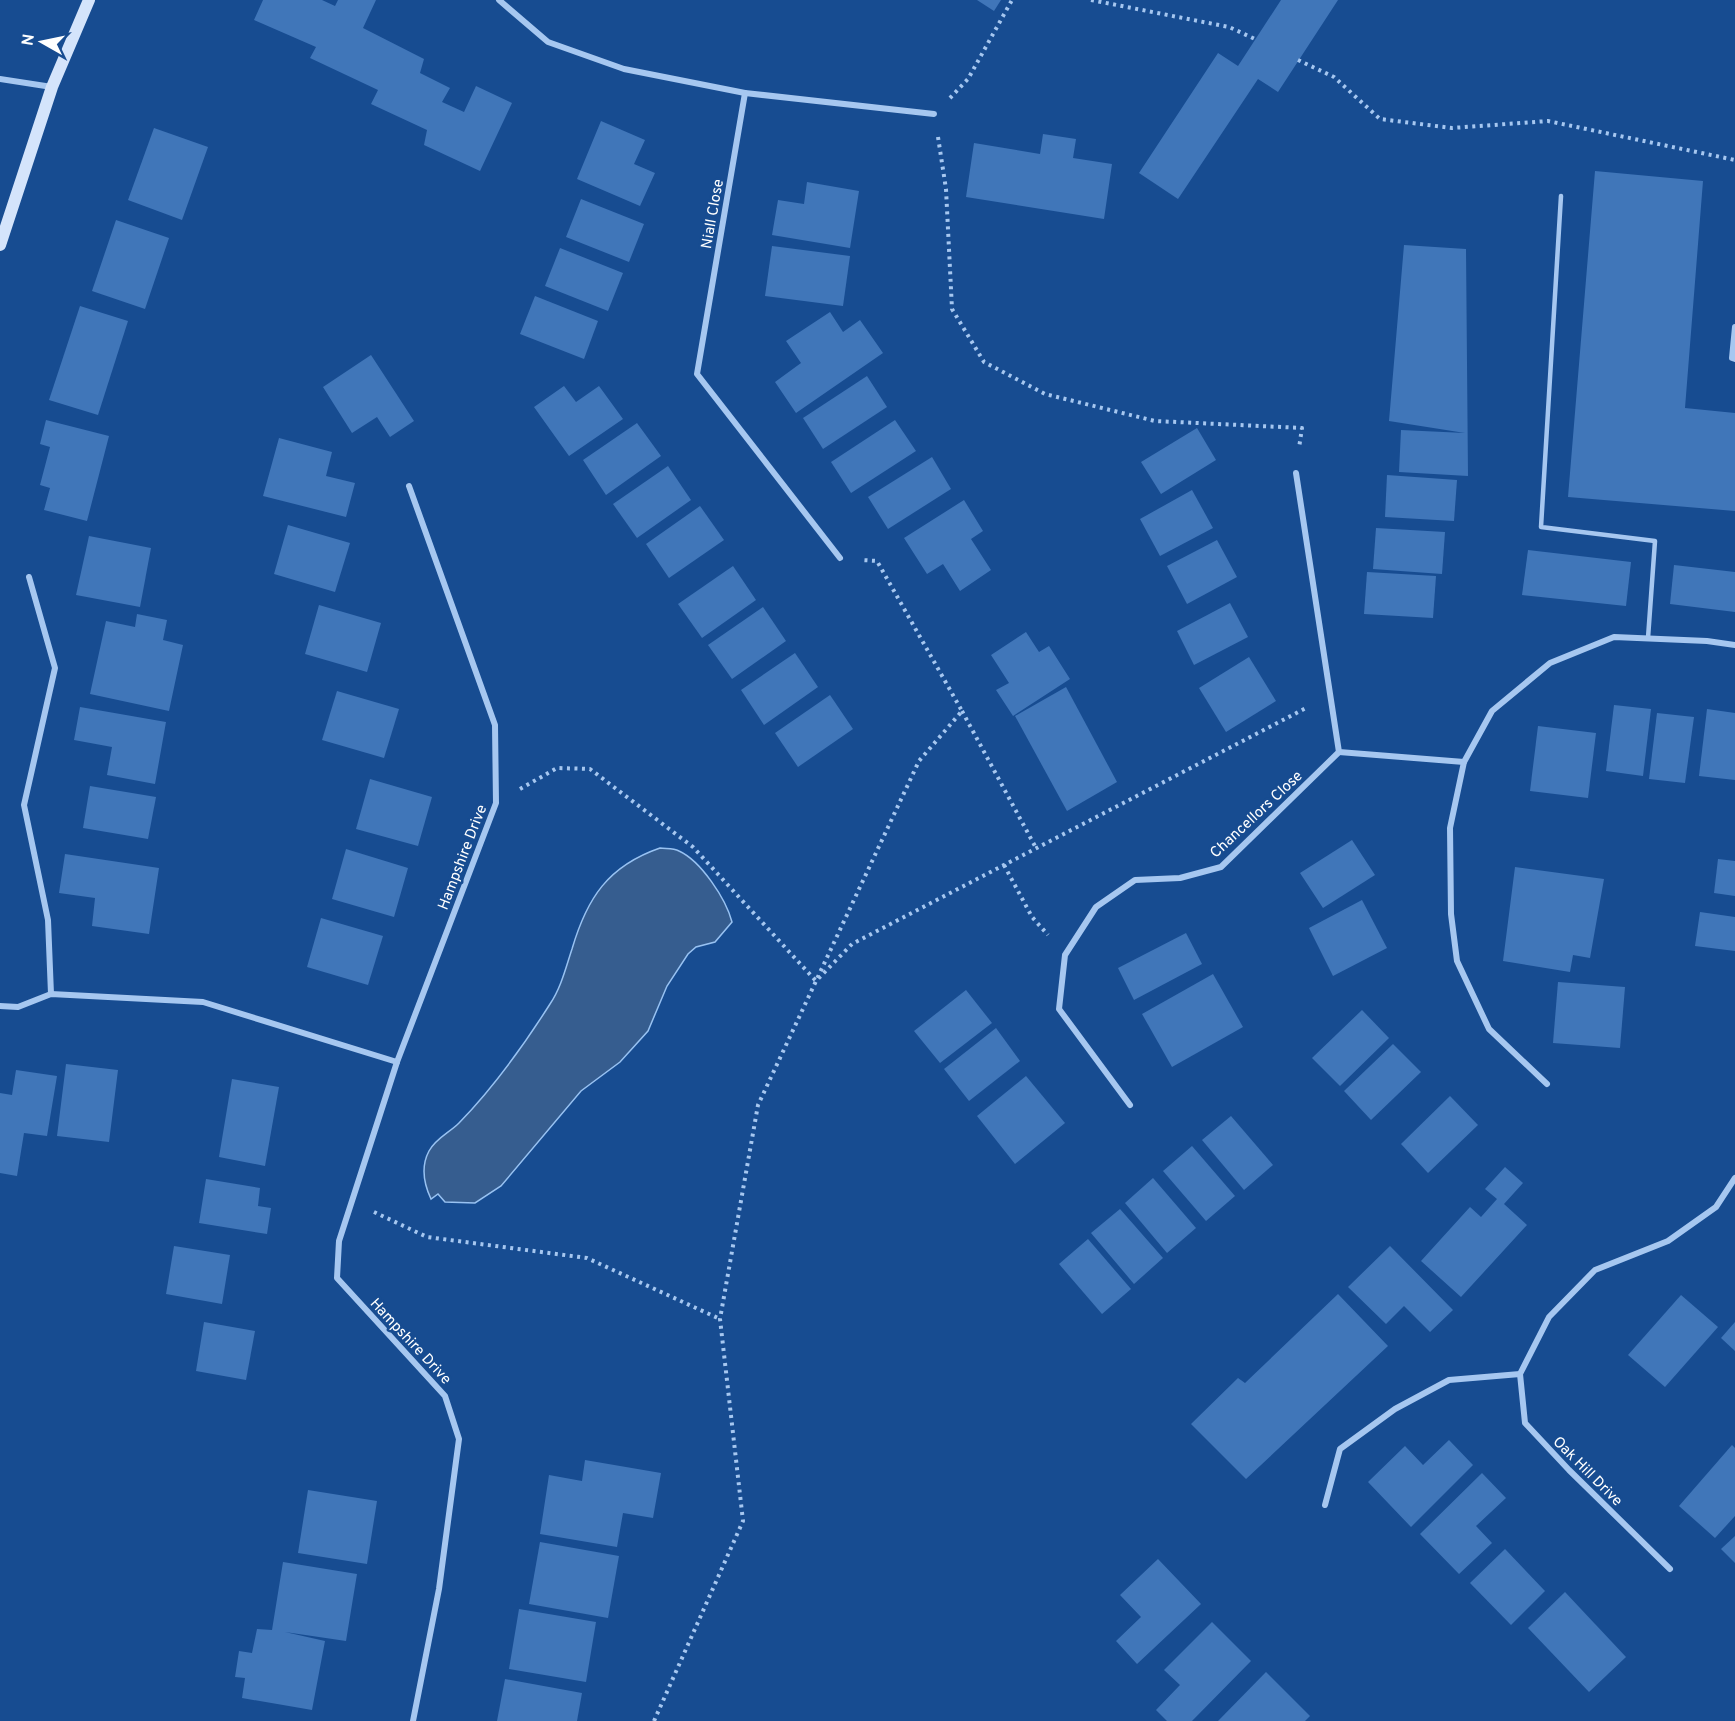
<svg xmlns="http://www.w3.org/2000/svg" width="1735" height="1721" font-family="Overpass,sans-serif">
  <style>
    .water { fill: #365d8f; stroke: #98c2f2; stroke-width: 1.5 }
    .building { fill: #4076b9 }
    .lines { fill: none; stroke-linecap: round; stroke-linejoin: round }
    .path { stroke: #a6c7f0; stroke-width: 4; stroke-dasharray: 3 4.5; stroke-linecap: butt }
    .lane { stroke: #a6c7f0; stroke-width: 4.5 }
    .street { stroke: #a6c7f0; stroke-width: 6 }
    .secondary { stroke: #d4e4fb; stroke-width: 12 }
    .labels { text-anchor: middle; stroke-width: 5; stroke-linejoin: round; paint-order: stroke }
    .street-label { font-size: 15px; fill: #fff; stroke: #174c91 }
  </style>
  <rect width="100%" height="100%" fill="#174c91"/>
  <path class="water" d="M 660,848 C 666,849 673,848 679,851 C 701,861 726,899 732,922 L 715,942 L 696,947 L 688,954 L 667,986 L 648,1031 L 620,1062 L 581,1091 L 501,1186 L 475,1203 L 445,1202 L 438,1194 L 431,1199 C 424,1184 421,1166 429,1151 C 436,1138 449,1133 459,1123 C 493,1088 524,1045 550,1004 C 561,988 566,967 572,949 C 587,898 608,866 660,848 Z"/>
  <g class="building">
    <path d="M 263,0 L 322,0 L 335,6 L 338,0 L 376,0 L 363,28 L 424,59 L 420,73 L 450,88 L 442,102 L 464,112 L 476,86 L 512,103 L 480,171 L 424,145 L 427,130 L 371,104 L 378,90 L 310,58 L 316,47 L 254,20 Z"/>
    <path d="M 977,0 L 1001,0 L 994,11 Z"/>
    <path d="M 1281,0 L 1338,0 L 1278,92 L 1258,79 L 1178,199 L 1139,173 L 1218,53 L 1238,66 Z"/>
    <path d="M 601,121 L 645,140 L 634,164 L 655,173 L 640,206 L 577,179 Z"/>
    <path d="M 154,128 L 208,147 L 182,220 L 128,200 Z"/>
    <path d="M 1043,134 L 1076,139 L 1073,158 L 1112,164 L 1104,219 L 966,197 L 974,143 L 1040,154 Z"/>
    <path d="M 1595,171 L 1703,181 L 1685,408 L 1735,413 L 1735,511 L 1568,497 Z"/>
    <path d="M 807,182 L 859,191 L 850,248 L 772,235 L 778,200 L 804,204 Z"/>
    <path d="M 581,199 L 644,224 L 629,262 L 566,237 Z"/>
    <path d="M 116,220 L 169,238 L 145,309 L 92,291 Z"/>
    <path d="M 1404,245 L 1466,249 L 1468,476 L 1399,472 L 1401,430 L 1465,433 L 1389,421 Z"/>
    <path d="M 772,246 L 850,256 L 843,306 L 765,296 Z"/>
    <path d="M 560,248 L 623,273 L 608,311 L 545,286 Z"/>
    <path d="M 535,296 L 598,321 L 584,359 L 520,334 Z"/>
    <path d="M 80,306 L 128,321 L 98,415 L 49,400 Z"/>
    <path d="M 830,312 L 843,332 L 860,320 L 883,353 L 796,413 L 775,382 L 801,363 L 786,341 Z"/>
    <path d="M 371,355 L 414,421 L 390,437 L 377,417 L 352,433 L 323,387 Z"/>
    <path d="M 867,376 L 887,407 L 823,449 L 803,418 Z"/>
    <path d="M 564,386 L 576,402 L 599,386 L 623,419 L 569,456 L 534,407 Z"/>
    <path d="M 46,420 L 109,436 L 87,521 L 44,510 L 50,488 L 40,485 L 50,447 L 40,444 Z"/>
    <path d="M 895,420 L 916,451 L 851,493 L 831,462 Z"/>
    <path d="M 637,423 L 661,456 L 606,495 L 583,460 Z"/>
    <path d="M 1197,428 L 1216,460 L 1161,494 L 1141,462 Z"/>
    <path d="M 279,438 L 332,452 L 326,476 L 355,483 L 346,517 L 263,496 Z"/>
    <path d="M 932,457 L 951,489 L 888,529 L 868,497 Z"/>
    <path d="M 668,466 L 691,500 L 637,538 L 613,504 Z"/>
    <path d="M 1387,475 L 1457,480 L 1454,521 L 1385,517 Z"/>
    <path d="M 1192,490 L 1213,528 L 1160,556 L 1140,519 Z"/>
    <path d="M 964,500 L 983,531 L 971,539 L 991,570 L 960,591 L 943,564 L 927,574 L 904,538 Z"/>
    <path d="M 700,506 L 724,540 L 669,578 L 646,544 Z"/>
    <path d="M 288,525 L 350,543 L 335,592 L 274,574 Z"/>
    <path d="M 1376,528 L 1445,532 L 1442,574 L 1373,569 Z"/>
    <path d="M 89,536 L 151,548 L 140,607 L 76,595 Z"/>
    <path d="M 1217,540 L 1237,577 L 1187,604 L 1167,566 Z"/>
    <path d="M 1528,550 L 1631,562 L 1626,606 L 1522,595 Z"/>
    <path d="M 1674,565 L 1735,572 L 1735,612 L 1670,604 Z"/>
    <path d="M 733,566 L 756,600 L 702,638 L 678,604 Z"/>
    <path d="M 1367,572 L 1436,576 L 1433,618 L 1364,614 Z"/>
    <path d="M 1230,603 L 1248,637 L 1194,665 L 1177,631 Z"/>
    <path d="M 319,605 L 381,623 L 367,672 L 305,654 Z"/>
    <path d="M 763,607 L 786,641 L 732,679 L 708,645 Z"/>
    <path d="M 137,614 L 167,620 L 163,640 L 183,645 L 169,711 L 90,694 L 106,621 L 135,627 Z"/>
    <path d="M 1026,632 L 1039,652 L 1049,646 L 1070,679 L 1013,716 L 996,690 L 1009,683 L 991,655 Z"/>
    <path d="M 795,653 L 818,687 L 764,725 L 741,690 Z"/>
    <path d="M 1249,657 L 1276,701 L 1226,732 L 1199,688 Z"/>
    <path d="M 1066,687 L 1117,782 L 1067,811 L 1015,716 Z"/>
    <path d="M 337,691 L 399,709 L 384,758 L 322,740 Z"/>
    <path d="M 830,695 L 853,729 L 798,767 L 775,733 Z"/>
    <path d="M 1614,705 L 1651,709 L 1643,776 L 1606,771 Z"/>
    <path d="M 80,707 L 166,722 L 155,784 L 107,775 L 112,747 L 74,740 Z"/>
    <path d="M 1707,709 L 1735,713 L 1735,780 L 1699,776 Z"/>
    <path d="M 1657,713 L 1694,717 L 1685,783 L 1649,779 Z"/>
    <path d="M 1538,726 L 1596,733 L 1588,798 L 1530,791 Z"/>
    <path d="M 370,779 L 432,797 L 418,846 L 356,829 Z"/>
    <path d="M 90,786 L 156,797 L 148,839 L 83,828 Z"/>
    <path d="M 1352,840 L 1375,875 L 1323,908 L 1300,873 Z"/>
    <path d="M 346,849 L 408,868 L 394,917 L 332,899 Z"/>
    <path d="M 65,854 L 159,868 L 149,934 L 92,926 L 95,898 L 59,893 Z"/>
    <path d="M 1718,859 L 1735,861 L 1735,896 L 1714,893 Z"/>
    <path d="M 1515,867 L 1604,879 L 1590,958 L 1573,955 L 1570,972 L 1503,961 Z"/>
    <path d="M 1362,900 L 1387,948 L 1333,976 L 1309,928 Z"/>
    <path d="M 1700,912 L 1735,917 L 1735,951 L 1695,946 Z"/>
    <path d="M 321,918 L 383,936 L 368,985 L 307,967 Z"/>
    <path d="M 1186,933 L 1202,964 L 1134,1000 L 1118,968 Z"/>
    <path d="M 1213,974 L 1243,1027 L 1172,1067 L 1142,1014 Z"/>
    <path d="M 1558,982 L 1625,987 L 1620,1048 L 1553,1043 Z"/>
    <path d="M 966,990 L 992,1023 L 940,1063 L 914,1031 Z"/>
    <path d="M 1362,1010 L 1389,1038 L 1340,1086 L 1312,1058 Z"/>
    <path d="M 996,1028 L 1020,1061 L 969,1101 L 944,1069 Z"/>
    <path d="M 1393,1044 L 1421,1072 L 1371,1120 L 1344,1091 Z"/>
    <path d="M 66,1064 L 118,1070 L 109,1142 L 57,1136 Z"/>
    <path d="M 16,1070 L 57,1076 L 47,1136 L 24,1133 L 17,1176 L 0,1173 L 0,1093 L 12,1095 Z"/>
    <path d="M 1026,1076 L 1065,1123 L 1015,1164 L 977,1116 Z"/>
    <path d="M 232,1079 L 279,1087 L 265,1166 L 219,1157 Z"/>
    <path d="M 1450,1096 L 1478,1125 L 1428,1173 L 1401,1144 Z"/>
    <path d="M 1231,1116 L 1273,1165 L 1244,1190 L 1202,1140 Z"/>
    <path d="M 1192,1146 L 1235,1196 L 1206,1221 L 1163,1171 Z"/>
    <path d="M 1505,1167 L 1523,1183 L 1504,1204 L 1527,1225 L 1461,1297 L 1421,1261 L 1470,1207 L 1481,1217 L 1497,1199 L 1485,1189 Z"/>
    <path d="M 1153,1178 L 1196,1228 L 1167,1253 L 1125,1203 Z"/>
    <path d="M 206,1179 L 260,1188 L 258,1206 L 271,1208 L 267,1234 L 199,1223 Z"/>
    <path d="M 1120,1209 L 1163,1258 L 1134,1284 L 1091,1233 Z"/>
    <path d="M 1088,1239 L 1131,1289 L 1102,1314 L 1059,1264 Z"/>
    <path d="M 174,1246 L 230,1255 L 222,1304 L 166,1294 Z"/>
    <path d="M 1390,1246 L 1453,1310 L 1430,1332 L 1404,1306 L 1386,1324 L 1348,1287 Z"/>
    <path d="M 1338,1294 L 1388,1346 L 1246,1479 L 1191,1424 L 1238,1378 L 1245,1383 Z"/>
    <path d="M 1681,1295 L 1718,1327 L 1665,1387 L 1628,1355 Z"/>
    <path d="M 204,1322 L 255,1331 L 246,1380 L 196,1371 Z"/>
    <path d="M 1735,1322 L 1735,1351 L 1721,1338 Z"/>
    <path d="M 1449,1440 L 1473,1465 L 1411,1527 L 1368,1482 L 1405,1446 L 1423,1465 Z"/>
    <path d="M 1732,1445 L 1735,1448 L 1735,1516 L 1715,1538 L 1679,1506 Z"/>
    <path d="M 585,1460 L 661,1473 L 653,1518 L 623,1513 L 617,1547 L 540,1534 L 549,1475 L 582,1481 Z"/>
    <path d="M 1482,1473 L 1506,1498 L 1476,1526 L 1492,1543 L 1459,1574 L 1420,1534 Z"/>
    <path d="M 308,1490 L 377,1501 L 367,1564 L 298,1553 Z"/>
    <path d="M 1735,1536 L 1735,1563 L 1721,1549 Z"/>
    <path d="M 540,1542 L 619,1556 L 608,1618 L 529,1604 Z"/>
    <path d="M 1505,1549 L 1545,1591 L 1511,1625 L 1470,1583 Z"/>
    <path d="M 1158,1559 L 1201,1604 L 1137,1664 L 1116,1641 L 1141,1617 L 1120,1595 Z"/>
    <path d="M 283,1562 L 357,1574 L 346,1641 L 285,1632 L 325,1641 L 312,1710 L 242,1698 L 245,1678 L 235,1677 L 239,1651 L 252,1653 L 257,1629 L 272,1630 Z"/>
    <path d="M 1565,1592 L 1626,1657 L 1589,1692 L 1528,1628 Z"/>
    <path d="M 519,1609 L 596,1622 L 586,1682 L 509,1669 Z"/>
    <path d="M 1212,1622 L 1251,1661 L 1192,1721 L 1167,1721 L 1156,1710 L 1180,1685 L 1164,1670 Z"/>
    <path d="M 1266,1672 L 1310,1716 L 1305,1721 L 1218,1721 Z"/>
    <path d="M 505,1679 L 582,1693 L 577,1721 L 497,1721 Z"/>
  </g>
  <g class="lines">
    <g class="path">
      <path d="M 1091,0 L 1229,27 L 1255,39"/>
      <path d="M 1298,60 L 1334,77 L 1380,119 L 1452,128 L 1548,121 L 1735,160"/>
      <path d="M 950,98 L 968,79 L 1012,0"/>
      <path d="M 938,137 L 946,189 L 952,309 L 984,362 L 1045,394 L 1155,421 L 1302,428 L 1299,448"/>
      <path d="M 962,711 L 1036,848"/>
      <path d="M 520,789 L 557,768 L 590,769 L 693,847 L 816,981 L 919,761 L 962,711 L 877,561 L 862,560"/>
      <path d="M 1004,865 L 1032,917 L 1048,935"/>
      <path d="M 374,1212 L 427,1237 L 587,1258 L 720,1319"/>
      <path d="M 654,1721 L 743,1521 L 720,1319 L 758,1105 L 816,981 L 852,944 L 1308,707"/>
    </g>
    <path class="lane" d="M 1561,196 L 1541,527 L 1655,541 L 1648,638"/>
    <g class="street">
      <path d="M 499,0 L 548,42 L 624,69 L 745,93 L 697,374 L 840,558"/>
      <path d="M 0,79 L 52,87"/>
      <path d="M 745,93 L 934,114"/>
      <path d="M 1735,327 L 1732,358 L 1735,359"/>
      <path d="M 1296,473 L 1339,752 L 1464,762 L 1450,828 L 1451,914 L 1457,961 L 1489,1029 L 1547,1084"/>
      <path d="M 409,486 L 495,725 L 496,803 L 397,1062 L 339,1241 L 337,1278 L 445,1396 L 459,1439 L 439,1589 L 413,1721"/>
      <path d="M 29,577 L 55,668 L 24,805 L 48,920 L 51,994"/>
      <path d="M 1464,762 L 1492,711 L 1550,663 L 1614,637 L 1707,641 L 1735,645"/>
      <path d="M 0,1006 L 18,1007 L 51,994 L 203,1002 L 397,1062"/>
      <path d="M 1130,1105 L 1059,1009 L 1065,955 L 1096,907 L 1135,880 L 1180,878 L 1221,867 L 1339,752"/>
      <path d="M 1325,1505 L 1340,1449 L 1395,1409 L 1449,1380 L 1520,1374"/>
      <path d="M 1670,1569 L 1569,1470 L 1525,1423 L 1520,1374 L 1549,1317 L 1595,1270 L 1668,1241 L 1716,1207 L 1735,1178"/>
    </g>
    <path class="secondary" d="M 0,245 L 52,87 L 89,0"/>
  </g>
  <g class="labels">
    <g class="street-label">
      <text transform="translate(712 214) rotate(-80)" y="5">Niall Close</text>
      <text transform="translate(1256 814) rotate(-43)" y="5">Chancellors Close</text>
      <text transform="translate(462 857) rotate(-69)" y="5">Hampshire Drive</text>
      <text transform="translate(411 1341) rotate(47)" y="5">Hampshire Drive</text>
      <text transform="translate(1588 1471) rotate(45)" y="5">Oak Hill Drive</text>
    </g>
  </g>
  <g transform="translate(42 42) rotate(279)" stroke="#174c91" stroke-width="4.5" paint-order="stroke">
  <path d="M0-4.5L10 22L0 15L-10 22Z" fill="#ffffff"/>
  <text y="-9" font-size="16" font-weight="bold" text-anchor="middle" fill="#ffffff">N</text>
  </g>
</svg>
